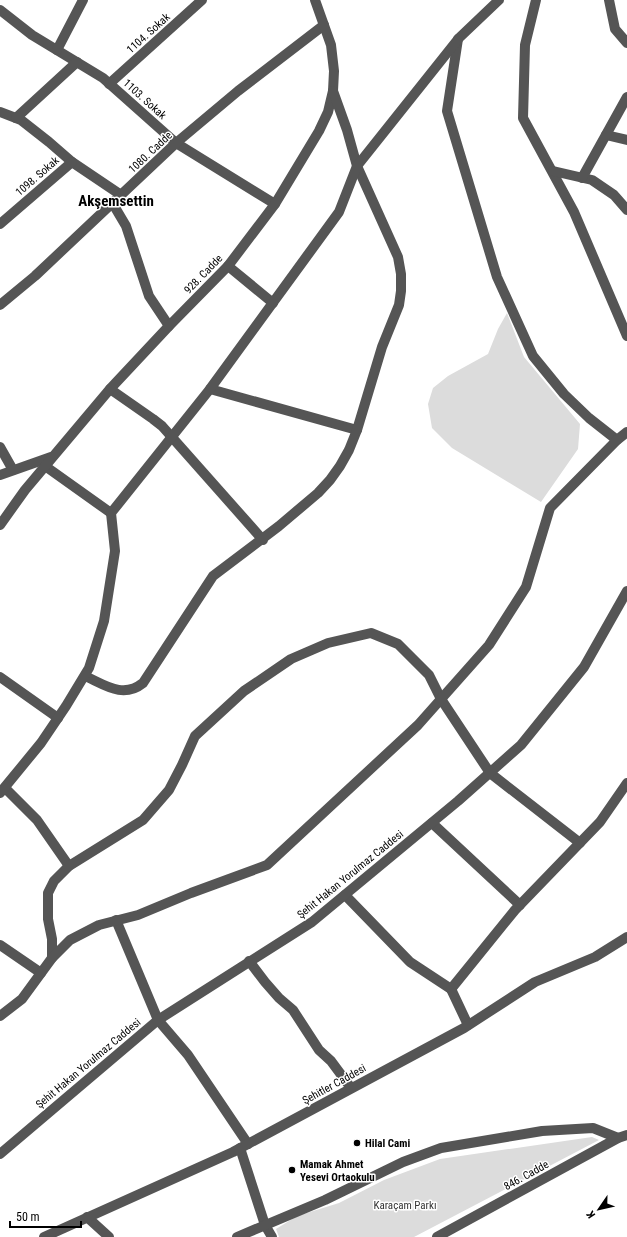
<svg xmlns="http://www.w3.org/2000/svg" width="627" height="1237" font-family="'Roboto Condensed',sans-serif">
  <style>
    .green { fill: #dcdcdc }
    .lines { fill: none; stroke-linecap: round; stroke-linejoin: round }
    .minor { stroke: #555; stroke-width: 10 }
    .poi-dot { fill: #000; stroke: #fff; stroke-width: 1.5 }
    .labels { text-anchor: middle; stroke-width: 3; stroke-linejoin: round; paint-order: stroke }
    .street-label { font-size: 11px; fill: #000; stroke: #fff }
    .poi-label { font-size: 11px; font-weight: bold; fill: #000; stroke: #fff; text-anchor: start }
    .park-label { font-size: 11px; fill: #333; stroke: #fff }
    .district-label { font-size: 15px; font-weight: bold; fill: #000; stroke: #fff }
  </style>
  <rect width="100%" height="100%" fill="#fff"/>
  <g class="green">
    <path d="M 507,313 L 524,357 L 580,424 L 578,449 L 541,502 L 452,448 L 432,428 L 428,404 L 433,388 L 448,376 L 488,354 L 498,329 Z"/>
    <path d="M 592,1137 L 599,1140 L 414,1237 L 279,1237 L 276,1229 L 297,1216 L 339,1203 L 384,1180 L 440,1159 Z"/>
  </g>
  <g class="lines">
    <g class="minor">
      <path d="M 536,0 L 525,45 L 523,118 L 574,212 L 627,336"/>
      <path d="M 609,0 L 615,29 L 627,43"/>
      <path d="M 0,10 L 32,35 L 103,78 L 176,143 L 275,204"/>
      <path d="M 458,39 L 447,111 L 497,277 L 533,356 L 564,394 L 589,418 L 617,440"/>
      <path d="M 57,50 L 83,0"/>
      <path d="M 109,84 L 202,0"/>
      <path d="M 0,112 L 21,120 L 49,142 L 72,162 L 121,195"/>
      <path d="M 16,118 L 77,62"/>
      <path d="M 606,135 L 627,140"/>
      <path d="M 553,171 L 592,180 L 614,195 L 627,210"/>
      <path d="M 582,178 L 627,97"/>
      <path d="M 113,204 L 126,226 L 149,296 L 169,326"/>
      <path d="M 0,224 L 72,162"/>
      <path d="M 228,266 L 273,303"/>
      <path d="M 0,305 L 35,276 L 176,143 L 238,91 L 324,25"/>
      <path d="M 110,389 L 153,419 L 162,426 L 263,540"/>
      <path d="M 210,389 L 357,430"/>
      <path d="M 0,447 L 13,470"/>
      <path d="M 45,466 L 111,513"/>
      <path d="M 0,475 L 51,457"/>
      <path d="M 0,525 L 25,490 L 110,389 L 169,326 L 228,266 L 275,204 L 319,131 L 328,112 L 333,91 L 334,71 L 331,45 L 315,0"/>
      <path d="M 85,676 C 105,685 123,699 143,683 L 213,576 L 279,526 L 318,493 L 330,480 L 340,466 L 349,450 L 357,430 L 382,347 L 399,305 L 401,291 L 401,274 L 398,257 L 357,166 L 347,130 L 333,91"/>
      <path d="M 0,677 L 58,718"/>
      <path d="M 5,788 L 37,820 L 69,866"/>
      <path d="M 0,793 L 41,743 L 66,706 L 89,668 L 104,621 L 115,551 L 111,513 L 210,389 L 339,212 L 357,166 L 459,38 L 499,0"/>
      <path d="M 432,823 L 520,905"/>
      <path d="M 345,895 L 410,962 L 451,989"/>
      <path d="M 116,920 L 158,1020 L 188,1055 L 248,1144"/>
      <path d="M 0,945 L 41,973"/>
      <path d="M 52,958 L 52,939 L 48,919 L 48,893 L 54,881 L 69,866 L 143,820 L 169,790 L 182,765 L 195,736 L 244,691 L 291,659 L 328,643 L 371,633 L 398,644 L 429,675 L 441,699 L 490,773 L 580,843"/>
      <path d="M 249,961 L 265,982 L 279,998 L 293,1010 L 319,1050 L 331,1061 L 351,1088"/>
      <path d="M 0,1016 L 22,999 L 52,958 L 70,940 L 99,925 L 138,915 L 191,893 L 267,865 L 418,725 L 489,645 L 526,587 L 550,508 L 617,440 L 627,432"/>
      <path d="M 468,1025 L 451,989 L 515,910 L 600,822 L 627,783"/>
      <path d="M 240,1148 L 265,1225 L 272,1237"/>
      <path d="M 0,1154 L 158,1020 L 312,922 L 458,801 L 521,745 L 584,667 L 627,591"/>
      <path d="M 87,1217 L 109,1237"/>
      <path d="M 44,1237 L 233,1152 L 464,1028 L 535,982 L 595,957 L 627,937"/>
      <path d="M 237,1237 L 325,1200 L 403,1162 L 441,1148 L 542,1131 L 593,1128 L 618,1138"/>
      <path d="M 437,1237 L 618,1138 L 627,1135"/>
    </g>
  </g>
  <g class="poi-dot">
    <circle cx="357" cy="1143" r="4"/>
    <circle cx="292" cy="1170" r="4"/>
  </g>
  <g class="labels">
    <g class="street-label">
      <text transform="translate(148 33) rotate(-42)" y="4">1104. Sokak</text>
      <text transform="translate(145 99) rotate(42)" y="4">1103. Sokak</text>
      <text transform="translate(150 152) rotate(-43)" y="4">1080. Cadde</text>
      <text transform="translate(37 176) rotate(-41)" y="4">1098. Sokak</text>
      <text transform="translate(203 274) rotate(-46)" y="4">928. Cadde</text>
      <text transform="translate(350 874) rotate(-39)" y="4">Şehit Hakan Yorulmaz Caddesi</text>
      <text transform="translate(88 1063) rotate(-40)" y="4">Şehit Hakan Yorulmaz Caddesi</text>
      <text transform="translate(334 1084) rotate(-29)" y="4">Şehitler Caddesi</text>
      <text transform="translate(526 1175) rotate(-29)" y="4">846. Cadde</text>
    </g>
    <g class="poi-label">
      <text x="365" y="1147">Hilal Cami</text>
      <text x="300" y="1168">Mamak Ahmet<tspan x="300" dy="13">Yesevi Ortaokulu</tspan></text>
    </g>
    <g class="park-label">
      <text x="405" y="1209">Karaçam Parkı</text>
    </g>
    <g class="district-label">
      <text x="116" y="206">Akşemsettin</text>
    </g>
  </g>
  <g transform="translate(599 1209) rotate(236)" stroke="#ffffff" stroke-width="3" paint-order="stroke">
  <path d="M0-3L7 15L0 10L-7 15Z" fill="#000000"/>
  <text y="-6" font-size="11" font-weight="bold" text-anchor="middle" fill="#000000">K</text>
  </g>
  <path d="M10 1221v6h71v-6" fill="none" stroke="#000000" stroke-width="2"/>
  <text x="16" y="1221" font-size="12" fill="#000000" stroke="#ffffff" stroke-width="3" paint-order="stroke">50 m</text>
</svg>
